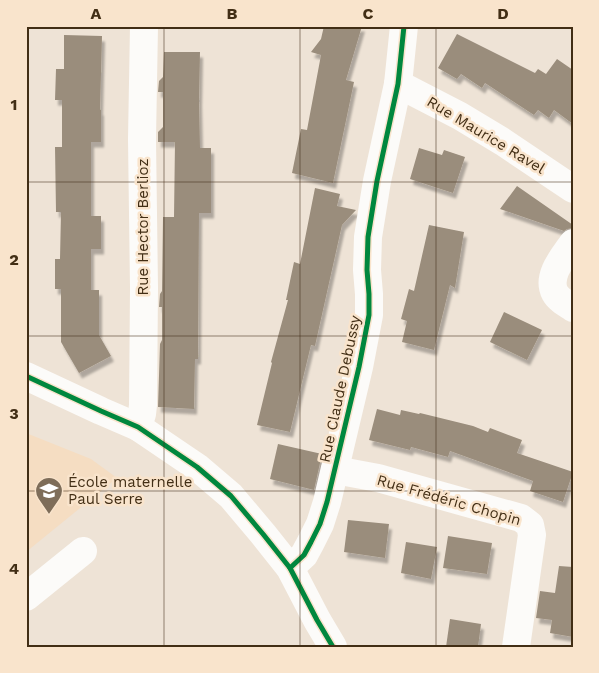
<svg xmlns="http://www.w3.org/2000/svg" width="599" height="673" font-family="'Work Sans',sans-serif">
  <style>
    .built { fill: #f5ddc2 }
    .building { fill: #9a8d7c; filter: url(#shadow) }
    .lines { fill: none; stroke-linecap: round; stroke-linejoin: round }
    .minor { stroke: #fcfbf9; stroke-width: 28 }
    .cycleway-casing { stroke: #f9e4cc; stroke-width: 8 }
    .cycleway { stroke: #00873e; stroke-width: 5 }
    .grid { fill: none; stroke: #422e15; stroke-width: 1; stroke-opacity: 0.55 }
    .labels { text-anchor: middle; stroke-width: 5; stroke-linejoin: round; paint-order: stroke }
    .street-label { font-size: 15px; fill: #422e15; stroke: #f9e4cc }
    .poi-label { font-size: 15px; fill: #422e15; stroke: #f9e4cc; text-anchor: start }
    .neatline { fill: none; stroke: #422e15; stroke-width: 2 }
    .grid-label { font-size: 16px; text-anchor: middle; font-weight: bold; fill: #422e15 }
  </style>
  <defs>
    <filter id="shadow"><feDropShadow dx="3" dy="5.5" stdDeviation="1" flood-color="#0004"/></filter>
  </defs>
  <rect width="100%" height="100%" fill="#eee3d6"/>
  <path class="built" d="M 26,433 L 91,459 L 117,478 L 26,552 Z"/>
  <g class="building">
    <path d="M 324,26 L 362,26 L 346,80 L 354,82 L 333,183 L 292,173 L 301,129 L 307,130 L 321,55 L 311,52 L 321,39 Z"/>
    <path d="M 457,34 L 535,73 L 538,69 L 546,74 L 557,59 L 573,70 L 573,124 L 554,110 L 549,118 L 538,110 L 534,115 L 485,83 L 482,88 L 461,74 L 457,79 L 438,68 Z"/>
    <path d="M 64,35 L 102,36 L 100,110 L 101,110 L 101,142 L 91,142 L 91,216 L 101,216 L 101,249 L 91,249 L 91,290 L 99,290 L 99,335 L 111,356 L 79,373 L 61,342 L 61,289 L 55,289 L 55,259 L 60,259 L 61,212 L 56,212 L 55,147 L 62,147 L 62,100 L 55,100 L 56,69 L 64,69 Z"/>
    <path d="M 164,52 L 200,52 L 199,101 L 200,148 L 211,148 L 211,213 L 199,213 L 198,359 L 195,359 L 194,409 L 158,407 L 160,344 L 162,340 L 162,307 L 159,307 L 160,294 L 162,291 L 163,217 L 174,217 L 175,142 L 158,142 L 158,132 L 163,127 L 163,92 L 158,92 L 159,81 L 163,77 Z"/>
    <path d="M 419,148 L 442,155 L 444,150 L 465,157 L 453,193 L 410,179 Z"/>
    <path d="M 517,186 L 573,225 L 573,228 L 567,229 L 564,231 L 500,209 Z"/>
    <path d="M 315,188 L 340,194 L 337,206 L 356,210 L 342,225 L 315,346 L 311,345 L 290,432 L 257,425 L 272,363 L 271,362 L 288,300 L 286,300 L 294,262 L 300,264 Z"/>
    <path d="M 429,225 L 464,232 L 455,288 L 450,285 L 434,350 L 402,342 L 407,321 L 401,319 L 409,289 L 414,291 Z"/>
    <path d="M 504,312 L 542,330 L 527,360 L 490,342 Z"/>
    <path d="M 377,409 L 400,415 L 401,410 L 419,414 L 420,413 L 473,426 L 488,432 L 490,428 L 522,440 L 517,453 L 573,472 L 563,502 L 530,491 L 533,481 L 450,451 L 448,457 L 411,447 L 410,450 L 369,440 Z"/>
    <path d="M 278,444 L 322,454 L 314,490 L 270,479 Z"/>
    <path d="M 348,520 L 389,524 L 385,558 L 344,552 Z"/>
    <path d="M 448,536 L 492,543 L 487,574 L 443,568 Z"/>
    <path d="M 406,542 L 437,547 L 431,579 L 401,573 Z"/>
    <path d="M 559,566 L 573,567 L 573,637 L 550,633 L 552,620 L 536,618 L 540,591 L 555,593 Z"/>
    <path d="M 450,619 L 481,624 L 478,647 L 446,647 Z"/>
  </g>
  <g class="lines">
    <g class="minor">
      <path d="M 398,84 L 460,116 L 503,142 L 573,189"/>
      <path d="M 573,243 C 564,256 546,276 555,293 C 558,299 567,304 573,308"/>
      <path d="M 26,376 L 101,411 L 138,427 L 197,467 L 231,496 L 263,534 L 290,568 L 317,620 L 333,647"/>
      <path d="M 138,427 L 142,414 L 143,405 L 144,288 L 142,139 L 144,26"/>
      <path d="M 335,470 L 378,478 L 521,518 L 530,525 L 532,535 L 516,647"/>
      <path d="M 290,568 L 304,555 L 311,542 L 320,524 L 327,502 L 359,367 L 369,315 L 369,294 L 367,270 L 368,237 L 377,181 L 398,84 L 404,26"/>
      <path d="M 26,597 L 83,551"/>
    </g>
    <defs>
      <g id="cycleway">
        <path d="M 26,376 L 101,411 L 138,427 L 197,467 L 231,496 L 263,534 L 290,568 L 317,620 L 333,647"/>
        <path d="M 290,568 L 304,555 L 311,542 L 320,524 L 327,502 L 359,367 L 369,315 L 369,294 L 367,270 L 368,237 L 377,181 L 398,84 L 404,26"/>
      </g>
    </defs>
    <use href="#cycleway" class="cycleway-casing"/>
    <use href="#cycleway" class="cycleway"/>
  </g>
  <path class="grid" d="M 164,26 L 164,647M 300,26 L 300,647M 436,26 L 436,647M 26,182 L 573,182M 26,336 L 573,336M 26,491 L 573,491"/>
  <defs>
    <symbol id="school-pin" viewBox="-11 -11 22 30"><path d="M0 17L-7.5 6A9.5 9.5 0 1 1 7.5 6Z" fill="#7e6d59" stroke="#f9e4cc"/><path d="M0-5L7-2L0 1L-7-2ZM-4 1L0 2.5L4 1V4Q0 6-4 4Z" fill="#fff"/></symbol>
  </defs>
  <g fill-rule="evenodd">
    <use href="#school-pin" x="33" y="475" width="32" height="43"/>
  </g>
  <g class="labels">
    <g class="street-label">
      <text transform="translate(486 135) rotate(31)" y="5">Rue Maurice Ravel</text>
      <text transform="translate(143 227) rotate(-90)" y="5">Rue Hector Berlioz</text>
      <text transform="translate(340 389) rotate(-78)" y="5">Rue Claude Debussy</text>
      <text transform="translate(449 500) rotate(16)" y="5">Rue Frédéric Chopin</text>
    </g>
    <g class="poi-label">
      <text x="68" y="487">École maternelle<tspan x="68" dy="17">Paul Serre</tspan></text>
    </g>
  </g>
  <rect width="599" height="673" fill="none" stroke="#f9e4cc" stroke-width="55"/>
  <rect x="28" y="28" width="544" height="618" class="neatline"/>
  <g class="grid-label">
    <text x="96" y="19">A</text>
    <text x="232" y="19">B</text>
    <text x="368" y="19">C</text>
    <text x="503" y="19">D</text>
    <text x="14" y="110">1</text>
    <text x="14" y="265">2</text>
    <text x="14" y="419">3</text>
    <text x="14" y="574">4</text>
  </g>
</svg>
